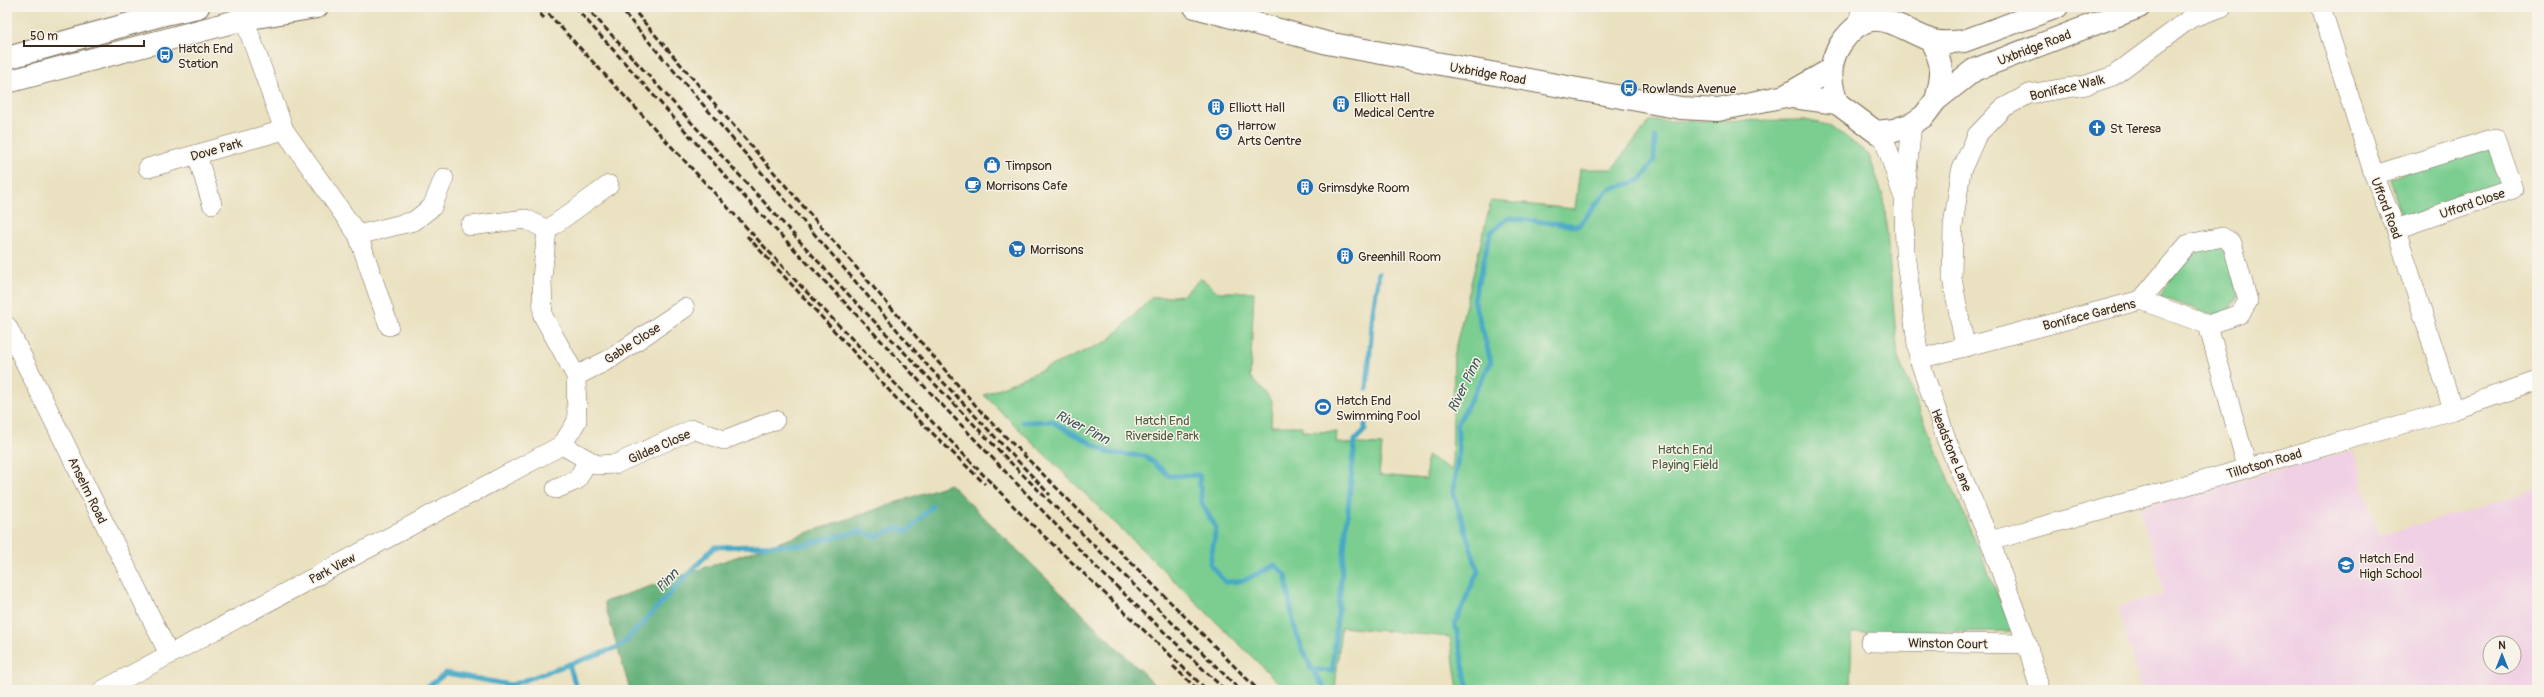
<svg xmlns="http://www.w3.org/2000/svg" width="2544" height="697" font-family="Pangolin,sans-serif">
  <style>
    .built { fill: #f0d0e4; fill-rule: evenodd }
    .green { fill: #7cce90; stroke: #5c7c57 }
    .forest { fill: #65b17a; stroke: #506e4c }
    .lines { fill: none; stroke-linecap: round; stroke-linejoin: round }
    .stream { stroke: #47a9c6; stroke-width: 5 }
    .minor-casing { stroke: #786a57; stroke-width: 20 }
    .major-casing { stroke: #786a57; stroke-width: 24 }
    .minor { stroke: #fff; stroke-width: 19 }
    .major { stroke: #fff; stroke-width: 22 }
    .rail { stroke: #3b2a1e; stroke-width: 3; stroke-dasharray: 6 3; stroke-linecap: butt }
    .labels { text-anchor: middle; stroke-width: 3; stroke-linejoin: round; paint-order: stroke }
    .street-label { font-size: 13px; fill: #3b2a1e; stroke: #f7f3e8 }
    .poi-label { font-size: 13px; fill: #3b2a1e; stroke: #f7f3e8; text-anchor: start }
    .park-label { font-size: 13px; fill: #4e5b40; stroke: #f7f3e8 }
    .water-label { font-size: 14px; font-style: italic; fill: #3f5659; stroke: #f7f3e8 }
  </style>
  <rect width="100%" height="100%" fill="#f7f3e8"/>
  <filter id="ink" filterUnits="userSpaceOnUse"><feTurbulence type="fractalNoise" baseFrequency=".025" numOctaves="2"/><feDisplacementMap in="SourceGraphic" scale="8" xChannelSelector="R" yChannelSelector="G"/><feConvolveMatrix kernelMatrix="1 2 1 2 8 2 1 2 1" color-interpolation-filters="sRGB"/></filter>
  <filter id="wash" filterUnits="userSpaceOnUse"><feTurbulence type="fractalNoise" baseFrequency=".012" numOctaves="4" result="noise"/><feDisplacementMap in="SourceGraphic" scale="16" xChannelSelector="R" yChannelSelector="G"/><feGaussianBlur stdDeviation="0.9" result="paint"/><feColorMatrix in="noise" values="0 0 0 0 0 0 0 0 0 0 0 0 0 0 0 0 0 1.4 0 .05"/><feComposite in="paint" operator="in"/></filter>
  <g filter="url(#wash)">
    <rect width="100%" height="100%" fill="#eae1c0"/>
    <path class="built" d="M 2354,450 L 2378,535 L 2480,508 L 2537,488 L 2537,690 L 2142,690 L 2118,607 L 2164,594 L 2140,508 ZM 2490,643 L 2514,643 L 2514,667 L 2490,667 Z"/>
    <g class="green">
      <path d="M 1805,120 L 1832,126 L 1869,155 L 1884,199 L 1898,358 L 2013,631 L 1852,633 L 1850,690 L 1458,690 L 1450,637 L 1341,627 L 1335,690 L 1286,690 L 984,395 L 1108,341 L 1151,298 L 1183,295 L 1201,278 L 1218,292 L 1254,292 L 1250,377 L 1272,401 L 1271,426 L 1302,426 L 1302,431 L 1337,432 L 1336,443 L 1382,445 L 1379,475 L 1426,479 L 1427,456 L 1452,470 L 1454,353 L 1491,201 L 1575,209 L 1580,169 L 1612,169 L 1650,121 Z"/>
      <path d="M 2489,147 L 2503,186 L 2402,218 L 2390,178 Z"/>
      <path d="M 2219,245 L 2229,258 L 2239,295 L 2230,310 L 2211,315 L 2159,296 C 2178,269 2185,251 2219,245 Z"/>
    </g>
    <path class="forest" d="M 950,484 L 1160,690 L 630,690 L 604,602 Z"/>
    <g class="lines">
      <g class="stream">
        <path d="M 1367,389 L 1373,311 L 1379,273"/>
        <path d="M 1023,422 L 1051,421 L 1109,453 L 1145,456 L 1170,476 L 1199,475 L 1202,504 L 1216,528 L 1210,564 L 1225,582 L 1243,581 L 1275,565 L 1286,575 C 1291,622 1298,652 1326,690"/>
        <path d="M 569,664 L 577,690"/>
        <path d="M 1310,669 L 1332,671 L 1355,440 L 1365,430 L 1365,424"/>
        <path d="M 424,690 L 446,673 L 511,685 L 621,646 L 714,547 L 802,545 L 861,531 L 876,537 L 897,528 L 908,531 L 932,506"/>
        <path d="M 1468,690 L 1455,623 L 1478,571 L 1453,492 L 1459,450 L 1457,425 L 1491,362 L 1474,299 L 1491,232 L 1509,218 L 1578,226 L 1608,190 L 1641,180 L 1654,160 L 1655,137"/>
      </g>
    </g>
  </g>
  <g filter="url(#ink)">
    <g class="lines">
      <defs>
        <g id="minor">
          <path d="M 240,7 L 284,130 L 358,235 L 389,326"/>
          <path d="M 2321,7 L 2374,175 L 2396,229 L 2453,410"/>
          <path d="M 1857,26 L 1862,7"/>
          <path d="M 1912,124 L 1904,200 L 1905,253 L 1919,359 L 1947,441 L 1990,541 L 2027,644 L 2040,690"/>
          <path d="M 1876,132 L 1885,141 L 1902,193"/>
          <path d="M 197,155 L 212,204"/>
          <path d="M 148,168 L 284,130"/>
          <path d="M 2374,175 L 2495,138 L 2513,189 L 2396,229"/>
          <path d="M 470,226 L 526,219 L 547,230"/>
          <path d="M 358,235 L 414,221 L 432,207 L 444,178"/>
          <path d="M 2141,300 L 2188,244 L 2222,237 L 2232,243 L 2248,301 L 2240,314 L 2208,325"/>
          <path d="M 7,326 L 169,654"/>
          <path d="M 1965,347 L 1952,278 L 1953,226 L 1961,171 L 1977,135 L 2003,108 L 2029,94 L 2086,85 L 2113,76 L 2191,18 L 2222,7"/>
          <path d="M 1919,359 L 2141,300 L 2208,325 L 2247,467"/>
          <path d="M 576,376 L 610,359 L 685,308"/>
          <path d="M 562,445 L 577,421 L 576,376 L 543,316 L 542,278 L 547,230 L 609,185"/>
          <path d="M 562,445 L 597,465 L 616,464 L 693,429 L 724,440 L 775,420"/>
          <path d="M 556,489 L 577,480 L 588,460"/>
          <path d="M 1990,541 L 2453,410 L 2537,381"/>
          <path d="M 1870,642 L 2027,644"/>
          <path d="M 103,690 L 562,445"/>
        </g>
        <g id="major">
          <path d="M 1195,7 L 1327,43 L 1681,108 L 1718,110 L 1785,96 L 1837,103 L 1876,132 L 1894,130 L 1912,124 L 1924,116 L 1936,100 L 1974,70 L 2139,7"/>
          <path d="M 1931,41 C 1944,65 1943,75 1936,100"/>
          <path d="M 7,58 L 165,14 L 198,7"/>
          <path d="M 7,82 L 244,19 L 317,7"/>
          <path d="M 1785,96 L 1830,70"/>
          <path d="M 1837,103 C 1830,83 1828,64 1840,45 C 1870,0 1894,26 1930,40 C 1940,44 1953,42 1964,41 L 2057,7"/>
        </g>
      </defs>
      <use href="#minor" class="minor-casing"/>
      <use href="#major" class="major-casing"/>
      <use href="#minor" class="minor"/>
      <use href="#major" class="major"/>
      <g class="rail">
        <path d="M 534,7 L 544,18"/>
        <path d="M 542,7 L 797,282 L 1025,518 L 1207,690"/>
        <path d="M 575,7 L 737,189 L 1095,566 L 1225,690"/>
        <path d="M 586,7 L 846,292 L 1012,464 L 1240,690"/>
        <path d="M 619,7 L 928,366 L 1050,495"/>
        <path d="M 631,7 L 983,414 L 1258,690"/>
        <path d="M 747,236 L 896,398 L 985,484"/>
        <path d="M 1173,666 L 1198,690"/>
      </g>
    </g>
  </g>
  <defs>
    <symbol id="bus-disc" viewBox="-11 -11 22 22"><circle r="9.5" fill="#1f6fb2" stroke="#f7f3e8"/><path d="M-5-6H5V4H4V6H2V4H-2V6H-4V4H-5ZM-3.5-4V0h7V-4ZM-3.5 1.2v1.5H-2V1.2ZM2 1.2v1.5H3.5V1.2Z" fill="#fff"/></symbol>
    <symbol id="building-disc" viewBox="-11 -11 22 22"><circle r="9.5" fill="#1f6fb2" stroke="#f7f3e8"/><path d="M-4-6H4V6H1V3H-1V6H-4ZM-2.5-4.3h1.7v1.8h-1.7ZM.8-4.3h1.7v1.8H.8ZM-2.5-1h1.7V.8h-1.7ZM.8-1h1.7V.8H.8Z" fill="#fff"/></symbol>
    <symbol id="church-disc" viewBox="-11 -11 22 22"><circle r="9.5" fill="#1f6fb2" stroke="#f7f3e8"/><path d="M-1.2-6h2.4v3.5h3.3v2.4h-3.3V6h-2.4V-.1h-3.3v-2.4h3.3Z" fill="#fff"/></symbol>
    <symbol id="theatre-disc" viewBox="-11 -11 22 22"><circle r="9.5" fill="#1f6fb2" stroke="#f7f3e8"/><path d="M-5-5.5Q0-4 5-5.5V0Q5 5 0 6Q-5 5-5 0ZM-3.3-2.5H-1v1.5H-3.3ZM1-2.5H3.3v1.5H1ZM-2.8 1Q0 5.5 2.8 1Z" fill="#fff"/></symbol>
    <symbol id="shop-disc" viewBox="-11 -11 22 22"><circle r="9.5" fill="#1f6fb2" stroke="#f7f3e8"/><path d="M-5-2.5h2.3a2.7 3.5 0 0 1 5.4 0H5L5.5 6h-11ZM-1.5-2.5h3a1.5 2.3 0 0 0-3 0Z" fill="#fff"/></symbol>
    <symbol id="cafe-disc" viewBox="-11 -11 22 22"><circle r="9.5" fill="#1f6fb2" stroke="#f7f3e8"/><path d="M-5.5-4.5H6V0H3Q3 3.5 0 3.5H-2.5Q-5.5 3.5-5.5 0ZM3-3.2v2h1.7v-2ZM-6 4.5H4V6H-6Z" fill="#fff"/></symbol>
    <symbol id="supermarket-disc" viewBox="-11 -11 22 22"><circle r="9.5" fill="#1f6fb2" stroke="#f7f3e8"/><path d="M-6-5.5h2.5l.6 2H6L4.5 2H-2.5L-4.4-4H-6ZM-1.5 3.2a1.3 1.3 0 1 0 .1 0ZM3 3.2a1.3 1.3 0 1 0 .1 0Z" fill="#fff"/></symbol>
    <symbol id="stadium-disc" viewBox="-11 -11 22 22"><circle r="9.5" fill="#1f6fb2" stroke="#f7f3e8"/><path d="M0-5a6.5 5 0 1 0 0 10a6.5 5 0 1 0 0-10ZM-3.5-1.8h7v3.6h-7Z" fill="#fff"/></symbol>
    <symbol id="school-disc" viewBox="-11 -11 22 22"><circle r="9.5" fill="#1f6fb2" stroke="#f7f3e8"/><path d="M0-5L7-2L0 1L-7-2ZM-4 1L0 2.5L4 1V4Q0 6-4 4Z" fill="#fff"/></symbol>
  </defs>
  <g fill-rule="evenodd">
    <use href="#bus-disc" x="155" y="45" width="20" height="20"/>
    <use href="#bus-disc" x="1619" y="78" width="20" height="20"/>
    <use href="#building-disc" x="1331" y="94" width="20" height="20"/>
    <use href="#building-disc" x="1206" y="97" width="20" height="20"/>
    <use href="#church-disc" x="2087" y="118" width="20" height="20"/>
    <use href="#theatre-disc" x="1214" y="122" width="20" height="20"/>
    <use href="#shop-disc" x="982" y="155" width="20" height="20"/>
    <use href="#cafe-disc" x="963" y="175" width="20" height="20"/>
    <use href="#building-disc" x="1295" y="177" width="20" height="20"/>
    <use href="#supermarket-disc" x="1007" y="239" width="20" height="20"/>
    <use href="#building-disc" x="1335" y="246" width="20" height="20"/>
    <use href="#stadium-disc" x="1313" y="397" width="20" height="20"/>
    <use href="#school-disc" x="2336" y="555" width="20" height="20"/>
  </g>
  <g class="labels">
    <g class="street-label">
      <text transform="translate(2034 47) rotate(-21)" y="5">Uxbridge Road</text>
      <text transform="translate(1488 73) rotate(10)" y="5">Uxbridge Road</text>
      <text transform="translate(2067 87) rotate(-13)" y="5">Boniface Walk</text>
      <text transform="translate(216 149) rotate(-16)" y="5">Dove Park</text>
      <text transform="translate(2472 203) rotate(-19)" y="5">Ufford Close</text>
      <text transform="translate(2387 208) rotate(69)" y="5">Ufford Road</text>
      <text transform="translate(2089 314) rotate(-14)" y="5">Boniface Gardens</text>
      <text transform="translate(632 343) rotate(-33)" y="5">Gable Close</text>
      <text transform="translate(659 446) rotate(-24)" y="5">Gildea Close</text>
      <text transform="translate(1952 450) rotate(68)" y="5">Headstone Lane</text>
      <text transform="translate(2264 463) rotate(-16)" y="5">Tillotson Road</text>
      <text transform="translate(88 490) rotate(64)" y="5">Anselm Road</text>
      <text transform="translate(332 568) rotate(-28)" y="5">Park View</text>
      <text transform="translate(1948 643) rotate(1)" y="5">Winston Court</text>
    </g>
    <g class="poi-label">
      <text x="178" y="53">Hatch End<tspan x="178" dy="15">Station</tspan></text>
      <text x="1642" y="93">Rowlands Avenue</text>
      <text x="1354" y="102">Elliott Hall<tspan x="1354" dy="15">Medical Centre</tspan></text>
      <text x="1229" y="112">Elliott Hall</text>
      <text x="1237" y="130">Harrow<tspan x="1237" dy="15">Arts Centre</tspan></text>
      <text x="2110" y="133">St Teresa</text>
      <text x="1005" y="170">Timpson</text>
      <text x="986" y="190">Morrisons Cafe</text>
      <text x="1318" y="192">Grimsdyke Room</text>
      <text x="1030" y="254">Morrisons</text>
      <text x="1358" y="261">Greenhill Room</text>
      <text x="1336" y="405">Hatch End<tspan x="1336" dy="15">Swimming Pool</tspan></text>
      <text x="2359" y="563">Hatch End<tspan x="2359" dy="15">High School</tspan></text>
    </g>
    <g class="park-label">
      <text x="1162" y="425">Hatch End<tspan x="1162" dy="15">Riverside Park</tspan></text>
      <text x="1685" y="454">Hatch End<tspan x="1685" dy="15">Playing Field</tspan></text>
    </g>
    <g class="water-label">
      <text transform="translate(1464 385) rotate(-64)" y="5">River Pinn</text>
      <text transform="translate(1083 427) rotate(27)" y="5">River Pinn</text>
      <text transform="translate(667 580) rotate(-47)" y="5">Pinn</text>
    </g>
  </g>
  <rect width="2544" height="697" fill="none" stroke="#f7f3e8" stroke-width="24"/>
  <g transform="translate(2502 655)"><circle r="19" fill="#f7f3e8" stroke="#aca397"/>
  <path d="M0-3L7 15L0 10L-7 15Z" fill="#1f6fb2"/>
  <text y="-6" font-size="11" font-weight="bold" text-anchor="middle" fill="#3b2a1e">N</text>
  </g>
  <path d="M24 40v6h120v-6" fill="none" stroke="#3b2a1e" stroke-width="2"/>
  <text x="30" y="40" font-size="12" fill="#3b2a1e" stroke="#f7f3e8" stroke-width="3" paint-order="stroke">50 m</text>
</svg>
